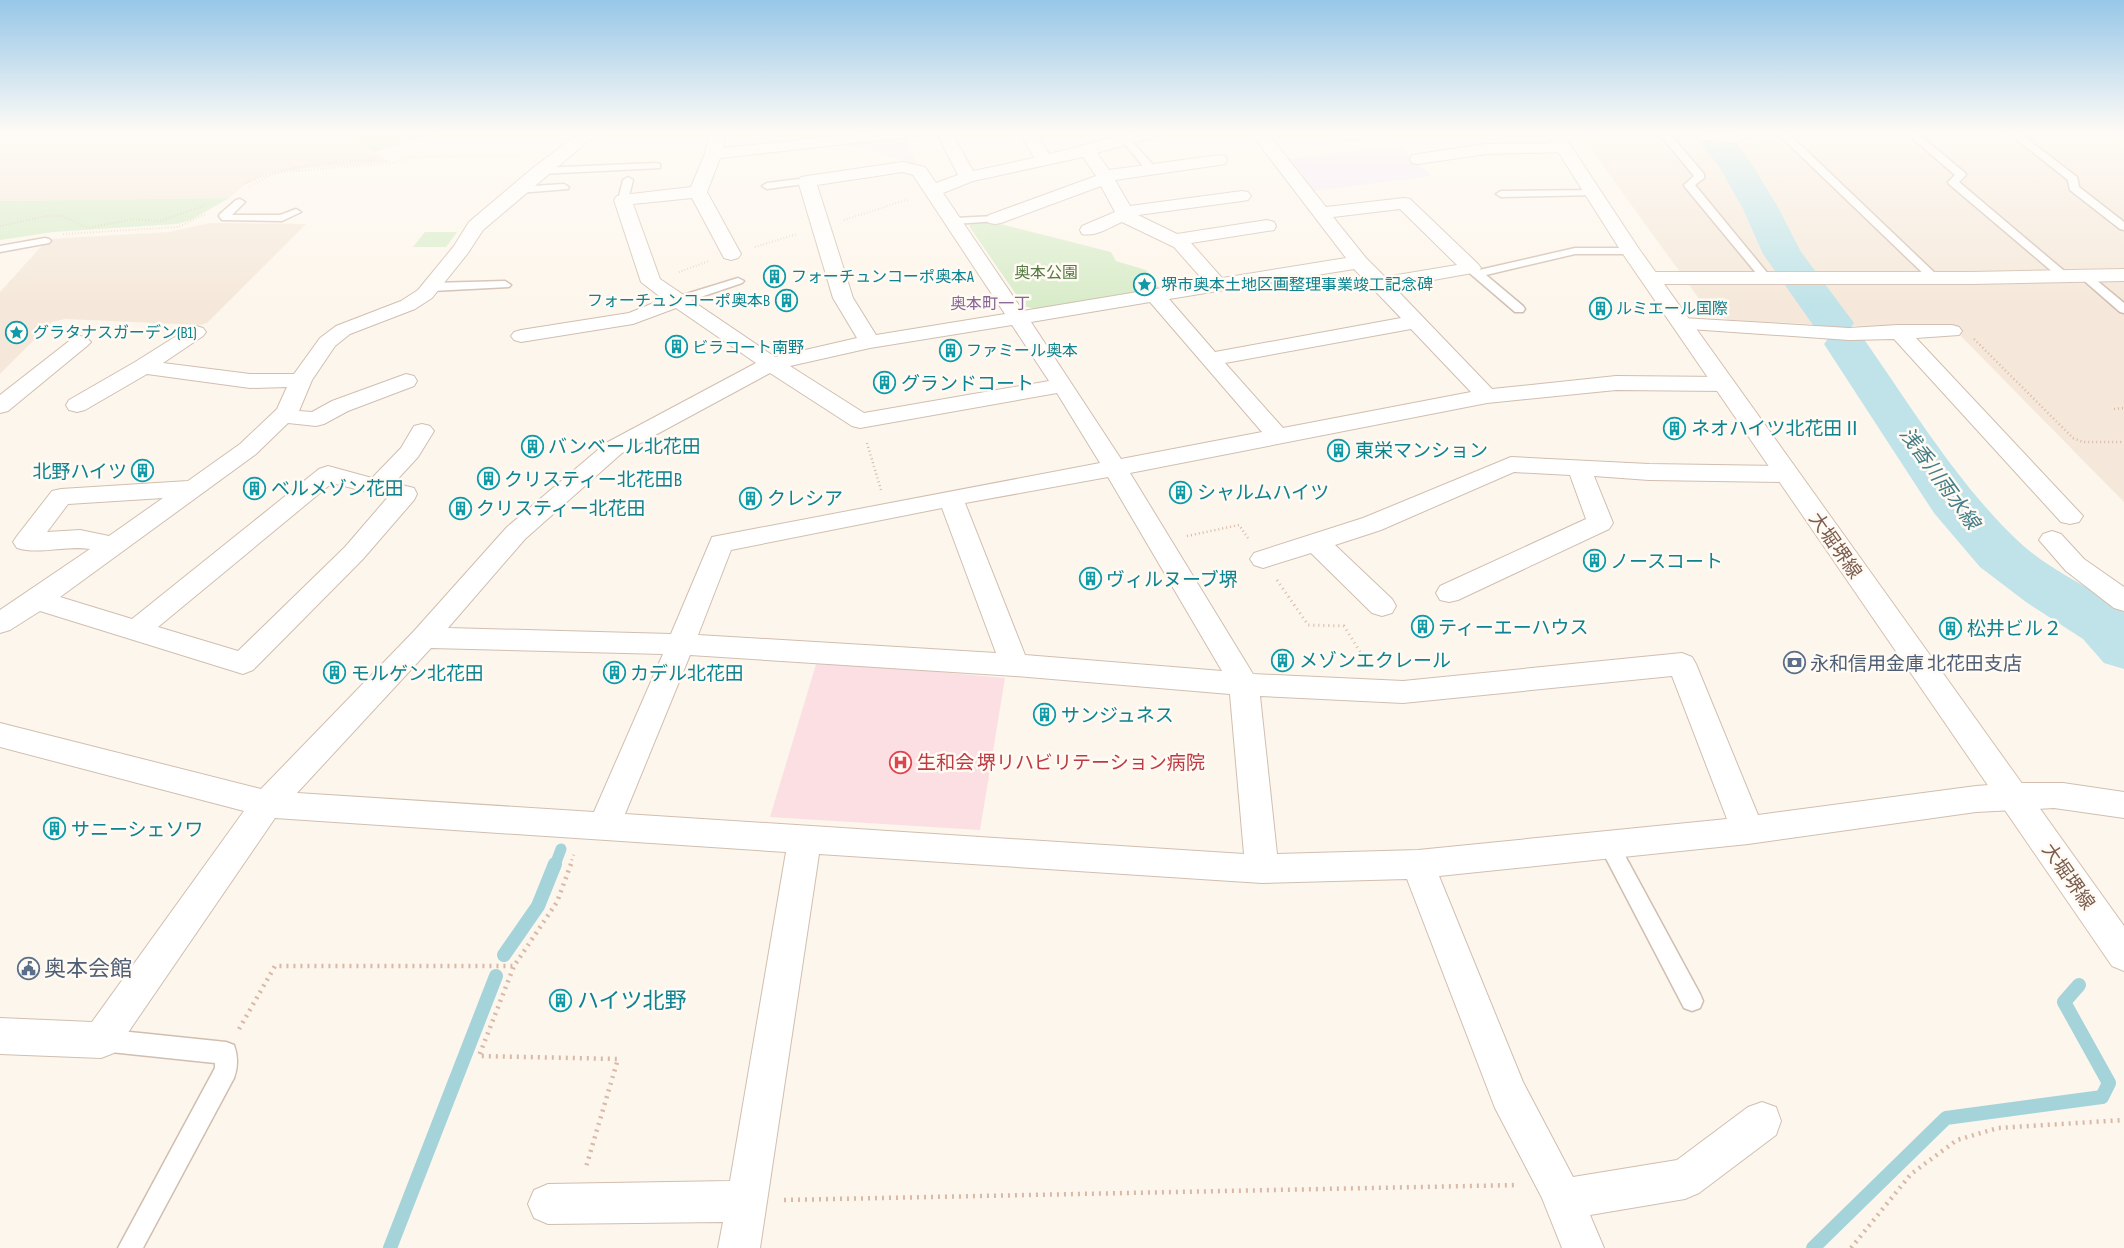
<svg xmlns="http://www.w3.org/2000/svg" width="2124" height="1248" font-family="'Sofia Sans Condensed','Noto Sans JP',sans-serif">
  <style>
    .residential { fill: #f5e8da }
    .education { fill: #f3e8fa }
    .medical { fill: #fbdfe3 }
    .green { fill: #d8ecc9 }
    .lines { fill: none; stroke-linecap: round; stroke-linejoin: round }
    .stream-far1 { stroke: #a5d3da; stroke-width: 11 }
    .stream { stroke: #a5d3da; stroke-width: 14 }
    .river { fill: #bfe3e8; fill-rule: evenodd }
    .lane-casing { stroke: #d1beb0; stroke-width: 3 }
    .street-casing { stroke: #d1beb0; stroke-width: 2 }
    .secondary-casing { stroke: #d6c0b0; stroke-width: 2 }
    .path-far3 { stroke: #d9b8a5; stroke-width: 2; stroke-dasharray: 0.5 2.5; stroke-linecap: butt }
    .path-far2 { stroke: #d9b8a5; stroke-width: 2.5; stroke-dasharray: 1 3; stroke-linecap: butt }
    .path-far1 { stroke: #d9b8a5; stroke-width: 3; stroke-dasharray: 1 4; stroke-linecap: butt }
    .path { stroke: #d9b8a5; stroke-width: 4.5; stroke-dasharray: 2 5; stroke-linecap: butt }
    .lane { fill: #fff; fill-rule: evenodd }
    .street { fill: #fff; fill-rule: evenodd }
    .secondary { fill: #fff; fill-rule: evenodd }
    .labels { text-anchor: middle; stroke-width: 5; stroke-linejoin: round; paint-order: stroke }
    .far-park-label { font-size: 16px; fill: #537a41; stroke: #fffaf3 }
    .far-culture-label { font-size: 16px; fill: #0d838f; stroke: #fffaf3; text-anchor: start }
    .far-neighbourhood-label { font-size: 16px; fill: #846695; stroke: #fffaf3 }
    .culture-label { font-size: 19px; fill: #0d838f; stroke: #fffaf3; text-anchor: start }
    .street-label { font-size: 19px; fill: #7a5c4d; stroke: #fffaf3 }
    .service-label { font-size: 19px; fill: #4e5e75; stroke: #fffaf3; text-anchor: start }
    .health-label { font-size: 19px; fill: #be3a42; stroke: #fffaf3; text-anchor: start }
    .water-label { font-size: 20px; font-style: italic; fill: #437c86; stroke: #fffaf3 }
    .near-service-label { font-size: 22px; fill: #4e5e75; stroke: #fffaf3; text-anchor: start }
    .near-culture-label { font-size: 22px; fill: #0d838f; stroke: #fffaf3; text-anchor: start }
  </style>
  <rect width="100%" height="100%" fill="#fdf6ec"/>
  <g class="residential">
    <path d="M 0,131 L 334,131 L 391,162 L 309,168 L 270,173 L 246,184 L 229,198 L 0,201 Z"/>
    <path d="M 1578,131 L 1651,131 L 1710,143 L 1743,143 L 1767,140 L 1787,131 L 2124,131 L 2124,502 L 1950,325 L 1846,326 L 1729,320 L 1708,311 Z"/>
    <path d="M 210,223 L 306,224 L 207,323 L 200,325 L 65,319 L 52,322 L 0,374 L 0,292 L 48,239 L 169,232 Z"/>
  </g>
  <g class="education">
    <path d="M 906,137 L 916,165 L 849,144 Z"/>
    <path d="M 1399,146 L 1431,176 L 1313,191 L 1285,159 Z"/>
  </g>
  <path class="medical" d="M 817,661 L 1005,678 L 980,830 L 770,817 Z"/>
  <g class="green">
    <path d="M 336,131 L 436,131 L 429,136 L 374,152 Z"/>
    <path d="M 229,198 L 191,220 L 177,224 L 53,232 L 0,240 L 0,201 Z"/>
    <path d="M 973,223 L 996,223 L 1111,252 L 1116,261 L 1146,270 L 1159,289 L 1035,309 L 1024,306 L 969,226 Z"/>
    <path d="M 425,232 L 457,232 L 446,247 L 413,247 Z"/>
  </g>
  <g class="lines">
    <path class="stream-far1" d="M 555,865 L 561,849"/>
    <g class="stream">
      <path d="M 504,955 L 538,906 L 555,864"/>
      <path d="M 390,1248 L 496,976"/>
      <path d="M 1813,1248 L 1946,1118 L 2102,1097 L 2109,1083 L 2064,1002 L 2079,985"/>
    </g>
    <path class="river" d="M 1701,131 L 1735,131 L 1736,143 L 1753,166 L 1779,209 L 1801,252 L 1854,323 L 1848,332 L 1861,335 C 1909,403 1956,482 2017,540 C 2048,570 2090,586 2124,612 L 2124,669 L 2104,663 L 2083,639 L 2026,602 L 1980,567 L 1934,513 L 1824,344 L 1831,335 L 1818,332 L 1763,254 L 1743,209 L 1720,168 L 1702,144 Z"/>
    <defs>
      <g id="lane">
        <path d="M 1657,131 L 1667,131 L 1704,174 L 1704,178 L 1695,185 L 1769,275 L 1771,277 L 1769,279 L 1761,279 L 1685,187 L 1684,185 L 1694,176 Z"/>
        <path d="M 1775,131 L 1786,131 L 1937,275 L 1939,277 L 1937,279 L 1929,279 Z"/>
        <path d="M 1904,131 L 1915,131 L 1965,173 L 1966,175 L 1959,182 L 2069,275 L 2071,277 L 2069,279 L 2061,279 L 1949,184 L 1948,182 L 1955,175 Z"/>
        <path d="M 2006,131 L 2017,131 L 2077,177 L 2079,187 L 2124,222 L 2124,230 L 2120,229 L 2070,190 L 2068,180 Z"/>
        <path d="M 1126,137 L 1129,138 L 1156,168 L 1156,172 L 1148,172 L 1123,142 L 1123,138 Z"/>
        <path d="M 656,163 L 660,164 L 660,168 L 540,174 L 535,171 L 540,168 Z"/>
        <path d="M 628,177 L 633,180 L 628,200 L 627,202 L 619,202 L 618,200 L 623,180 Z"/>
        <path d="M 807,178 L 812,181 L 811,183 L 767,189 L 762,186 L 767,183 Z"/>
        <path d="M 564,184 L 569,187 L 568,189 L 518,193 L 513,190 L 518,187 Z"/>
        <path d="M 1594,190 L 1598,191 L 1599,193 L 1598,195 L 1501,197 L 1496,194 L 1501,191 Z"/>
        <path d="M 240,199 L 245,202 L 232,215 L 280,215 L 296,209 L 301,212 L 282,221 L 222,220 L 219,216 L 220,214 L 236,200 Z"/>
        <path d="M 995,216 L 1000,219 L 999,221 L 954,224 L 949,221 L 954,218 Z"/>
        <path d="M 45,238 L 49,239 L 51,241 L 49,243 L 0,252 L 0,246 Z"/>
        <path d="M 1575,248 L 1631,248 L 1637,251 L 1631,254 L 1575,254 L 1486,275 L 1523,306 L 1525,309 L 1523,312 L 1515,312 L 1466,270 L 1472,267 L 1479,270 Z"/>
        <path d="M 2085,273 L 2089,274 L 2124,303 L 2124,313 L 2120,312 L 2081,278 L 2079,276 L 2081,274 Z"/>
        <path d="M 738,278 L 744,281 L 742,283 L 677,305 L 671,301 L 673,298 Z"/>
        <path d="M 505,281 L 511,285 L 509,287 L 432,291 L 426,287 L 432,283 Z"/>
        <path d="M 1609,837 L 1616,839 L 1700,994 L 1703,1001 L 1700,1008 L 1692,1011 L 1684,1008 L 1599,845 L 1602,839 Z"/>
        <path d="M 101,1029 L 226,1042 L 234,1045 C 238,1056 238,1067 234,1078 L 143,1248 L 118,1248 L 215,1068 L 215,1063 L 101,1051 L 93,1047 L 90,1040 L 93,1033 Z"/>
      </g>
      <g id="street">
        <path d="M 582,131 L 600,131 L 483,230 L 468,253 L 432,298 L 415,309 L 350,334 L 335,346 L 312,380 L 299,411 L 312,412 L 332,401 L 406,374 L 414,376 L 417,381 L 414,386 L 348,411 L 324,424 L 316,426 L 288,423 L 256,454 L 60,597 L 132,619 L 319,469 L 328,466 L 372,478 L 401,448 L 414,426 L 422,424 L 430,426 L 434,431 L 418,457 L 394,483 L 414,488 L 417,494 L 414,500 L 363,559 L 253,670 L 243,674 L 40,611 L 10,630 L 0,633 L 0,610 L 90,549 C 66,545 40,555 17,548 L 13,542 L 17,536 L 52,491 L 61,489 L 188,481 L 240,444 L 277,409 L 287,387 L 250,388 L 147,374 L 85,410 L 77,412 L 69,410 L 66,405 L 69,400 L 135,362 L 189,328 L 196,326 L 203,328 L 206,332 L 203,336 L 163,363 L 250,374 L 294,374 L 320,338 L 336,326 L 401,301 L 418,290 L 454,246 L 469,222 L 534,167 ZM 332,483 L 388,497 L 345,547 L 238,651 L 158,627 ZM 163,498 L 109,536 L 80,530 L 47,532 L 68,504 Z"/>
        <path d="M 710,131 L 726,131 L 723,148 L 884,131 L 951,131 L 973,171 L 1034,158 L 1019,131 L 1035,131 L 1049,154 L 1139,131 L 1165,131 L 1163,134 L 1097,153 L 1109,170 L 1219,155 L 1225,156 L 1227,160 L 1225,164 L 1219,165 L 1115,180 L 1130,206 L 1242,191 L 1248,192 L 1251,196 L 1248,200 L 1242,201 L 1138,215 L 1177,234 L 1267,220 L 1274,222 L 1276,226 L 1274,230 L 1191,243 L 1222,278 L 1346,258 L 1249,131 L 1266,131 L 1326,207 L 1404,198 L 1410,199 L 1478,264 L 1481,268 L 1478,272 L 1394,287 L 1492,389 L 1616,376 L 1724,377 L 1732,379 L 1735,384 L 1732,389 L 1724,391 L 1616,390 L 1487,403 L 1130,473 L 1253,674 L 1403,681 L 1682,653 L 1692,657 L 1696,664 L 1758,815 L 1976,786 L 2015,783 L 2063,783 L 2124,792 L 2124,818 L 2054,808 L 1976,812 L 1748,844 L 1439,876 L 1523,1082 L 1573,1177 L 1677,1160 L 1748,1107 L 1762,1102 L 1776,1107 L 1781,1121 L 1776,1135 L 1699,1193 L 1685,1199 L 1590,1215 L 1604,1248 L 1562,1248 L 1542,1198 L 1495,1108 L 1407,879 L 1262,883 L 819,854 L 760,1248 L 718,1248 L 723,1222 L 548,1224 L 534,1218 L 528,1204 L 534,1190 L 548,1184 L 730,1181 L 786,852 L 275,818 L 114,1053 L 101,1058 L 0,1054 L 0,1018 L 92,1022 L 244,811 L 0,747 L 0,723 L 261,789 L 414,631 L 507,527 L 606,443 L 756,363 L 676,308 L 633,324 L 521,342 L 514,340 L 511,336 L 514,332 L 521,330 L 629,313 L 663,299 L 641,282 L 614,200 L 617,196 L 623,195 L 691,187 L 705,154 ZM 937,134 L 958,175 L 936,183 L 925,167 L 903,162 L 807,176 L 801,177 L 798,181 L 833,298 L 857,338 L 775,357 L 660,279 L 633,204 L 692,198 L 724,258 L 731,260 L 738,258 L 741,254 L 707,192 L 720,158 ZM 1083,157 L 1096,176 L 989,215 L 986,219 L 989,223 L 995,224 L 1001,223 L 1101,186 L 1115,212 L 1082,226 L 1080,230 L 1082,234 C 1096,237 1110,227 1122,222 L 1174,247 L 1204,281 L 1023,311 L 943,193 L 973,181 ZM 903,172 L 913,175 L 1005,314 L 876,335 L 853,298 L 817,185 ZM 1400,209 L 1457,265 L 1385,277 L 1366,258 L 1333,217 ZM 1354,269 L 1401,318 L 1215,352 L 1169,299 ZM 1150,302 L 1262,432 L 1121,459 L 1031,322 ZM 1012,325 L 1049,381 L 864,413 L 790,366 L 870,348 ZM 1411,329 L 1471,392 L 1283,428 L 1225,363 ZM 770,373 L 852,426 L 860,428 L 1057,393 L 1100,463 L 712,537 L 671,634 L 448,628 L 525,539 L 622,453 ZM 1108,477 L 1222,671 L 1025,655 L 965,503 ZM 942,508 L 996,653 L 698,635 L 731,550 ZM 431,648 L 663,654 L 594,812 L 297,793 ZM 690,655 L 1015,676 L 1230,694 L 1244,854 L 625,814 ZM 1672,676 L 1727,819 L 1418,850 L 1277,854 L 1260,696 L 1403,703 Z"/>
        <path d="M 1340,131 L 1381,131 L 1379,134 C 1367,137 1350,141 1338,138 L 1336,135 Z"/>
        <path d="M 1564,143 L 1570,144 L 1572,148 L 1570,152 L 1486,154 L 1418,164 L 1412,163 L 1410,159 L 1412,155 L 1418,154 L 1486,144 Z"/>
        <path d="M 2124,269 L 2124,281 L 1972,284 L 1651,284 L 1644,282 L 1641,278 L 1644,274 L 1651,272 L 1972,272 Z"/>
        <path d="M 1682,318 L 1849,328 L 1898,325 L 1952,325 L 1959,327 L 1962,331 L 1959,335 L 1916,338 L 2083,516 L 2079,522 L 2070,524 L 2061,522 L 1894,339 L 1849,340 L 1675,328 L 1672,324 L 1675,320 Z"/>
        <path d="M 80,336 L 87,338 L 91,342 L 87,346 L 8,411 L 0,413 L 0,395 L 73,338 Z"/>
        <path d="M 1511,457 L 1649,464 L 1787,466 L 1796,469 L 1799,474 L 1796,479 L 1787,482 L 1649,480 L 1594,476 L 1613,523 L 1609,529 L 1458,600 L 1449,602 L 1440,600 L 1436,593 L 1440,586 L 1586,519 L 1570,475 L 1514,472 L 1381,530 L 1335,545 L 1392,599 L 1396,606 L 1392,613 L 1382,616 L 1372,613 L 1311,553 L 1263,568 L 1254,565 L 1250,559 L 1254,553 L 1363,518 Z"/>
        <path d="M 2052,531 L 2061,534 L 2084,559 L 2124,587 L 2124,611 L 2114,608 L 2066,571 L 2039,540 L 2043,534 Z"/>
      </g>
      <g id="secondary">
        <path d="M 1545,131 L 1561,131 L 1639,249 L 2124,926 L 2124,971 L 2112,966 L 1621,251 Z"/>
        <path d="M 1669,131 L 1732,133 L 1739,131 L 1765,131 L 1763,134 L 1733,143 L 1677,136 L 1671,134 Z"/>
      </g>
    </defs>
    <use href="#lane" class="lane-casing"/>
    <use href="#street" class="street-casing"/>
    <use href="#secondary" class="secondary-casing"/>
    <g class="path-far3">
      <path d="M 244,184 C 286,165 329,162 374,160"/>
      <path d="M 249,187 L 270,175 L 284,172 L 393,163 L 411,157 L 520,156"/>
      <path d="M 844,220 L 909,199"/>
      <path d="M 0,226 L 47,216 L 62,216 L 88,228 L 134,219 L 160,221 L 206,205"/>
      <path d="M 63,234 L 178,227 L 206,214"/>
      <path d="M 755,247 L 797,234"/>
      <path d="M 679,272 L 709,261"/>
    </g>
    <g class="path-far2">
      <path d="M 1974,339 L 2073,438 L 2083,442 L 2124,442"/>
      <path d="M 2114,409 L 2124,408"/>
      <path d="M 867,443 L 881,490"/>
      <path d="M 1187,536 L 1239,525 L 1248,538"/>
    </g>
    <g class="path-far1">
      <path d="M 1277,580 L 1308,625 L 1344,626 L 1367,663"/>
      <path d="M 570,865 L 574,854"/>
    </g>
    <g class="path">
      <path d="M 571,864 L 557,902 L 514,966 L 479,1056 L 618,1059 L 586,1167"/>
      <path d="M 239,1029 L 275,966 L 514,966"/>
      <path d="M 784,1200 L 1518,1185"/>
      <path d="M 1851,1248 L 1911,1174 L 1957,1140 L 1998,1128 L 2124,1120"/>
    </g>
    <use href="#lane" class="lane"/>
    <use href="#street" class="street"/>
    <use href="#secondary" class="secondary"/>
  </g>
  <linearGradient id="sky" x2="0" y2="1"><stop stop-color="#97c7e8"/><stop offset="0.43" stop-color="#fefbf6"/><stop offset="1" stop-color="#fefbf6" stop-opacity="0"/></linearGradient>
  <rect width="2124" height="306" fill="url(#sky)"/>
  <defs>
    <symbol id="building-ring" viewBox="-11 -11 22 22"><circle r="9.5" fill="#fffaf3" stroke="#0f9aa8" stroke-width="1.5"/><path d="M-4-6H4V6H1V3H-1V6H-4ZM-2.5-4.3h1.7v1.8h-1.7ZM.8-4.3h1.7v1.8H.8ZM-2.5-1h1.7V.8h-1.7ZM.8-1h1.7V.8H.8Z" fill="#0f9aa8"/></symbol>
    <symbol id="sight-ring" viewBox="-11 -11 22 22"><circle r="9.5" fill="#fffaf3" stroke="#0f9aa8" stroke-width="1.5"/><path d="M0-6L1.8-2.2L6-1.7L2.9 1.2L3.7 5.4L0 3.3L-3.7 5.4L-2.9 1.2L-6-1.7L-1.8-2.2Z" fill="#0f9aa8"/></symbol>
    <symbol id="bank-ring" viewBox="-11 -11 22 22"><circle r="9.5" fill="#fffaf3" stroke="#5c6f8a" stroke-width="1.5"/><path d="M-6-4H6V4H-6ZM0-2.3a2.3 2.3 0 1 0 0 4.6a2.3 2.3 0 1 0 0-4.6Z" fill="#5c6f8a"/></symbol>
    <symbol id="hospital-ring" viewBox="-11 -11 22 22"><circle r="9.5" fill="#fffaf3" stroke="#e0444e" stroke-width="1.5"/><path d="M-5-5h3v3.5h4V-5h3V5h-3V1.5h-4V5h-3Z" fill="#e0444e"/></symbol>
    <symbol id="civic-ring" viewBox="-11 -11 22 22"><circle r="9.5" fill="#fffaf3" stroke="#5c6f8a" stroke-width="1.5"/><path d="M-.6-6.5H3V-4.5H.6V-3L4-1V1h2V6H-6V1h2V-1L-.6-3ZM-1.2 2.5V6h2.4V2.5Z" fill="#5c6f8a"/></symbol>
  </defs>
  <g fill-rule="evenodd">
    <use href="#building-ring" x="762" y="264" width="25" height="25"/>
    <use href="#sight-ring" x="1132" y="272" width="25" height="25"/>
    <use href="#building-ring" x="774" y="288" width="25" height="25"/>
    <use href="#building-ring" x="1588" y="296" width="25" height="25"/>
    <use href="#sight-ring" x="4" y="320" width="25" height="25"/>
    <use href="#building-ring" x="664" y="334" width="25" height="25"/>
    <use href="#building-ring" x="938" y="338" width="25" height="25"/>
    <use href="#building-ring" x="872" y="370" width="25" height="25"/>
    <use href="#building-ring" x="1662" y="416" width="25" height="25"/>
    <use href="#building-ring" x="520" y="434" width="25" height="25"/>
    <use href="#building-ring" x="1326" y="438" width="25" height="25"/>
    <use href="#building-ring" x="130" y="458" width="25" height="25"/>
    <use href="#building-ring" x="476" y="466" width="25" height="25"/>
    <use href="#building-ring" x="242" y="476" width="25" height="25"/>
    <use href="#building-ring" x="1168" y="480" width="25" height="25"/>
    <use href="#building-ring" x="738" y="486" width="25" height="25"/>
    <use href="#building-ring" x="448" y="496" width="25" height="25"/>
    <use href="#building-ring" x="1582" y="548" width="25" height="25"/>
    <use href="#building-ring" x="1078" y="566" width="25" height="25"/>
    <use href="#building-ring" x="1410" y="614" width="25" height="25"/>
    <use href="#building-ring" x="1938" y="616" width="25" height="25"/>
    <use href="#building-ring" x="1270" y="648" width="25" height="25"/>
    <use href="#bank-ring" x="1782" y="650" width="25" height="25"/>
    <use href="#building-ring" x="322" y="660" width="25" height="25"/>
    <use href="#building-ring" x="602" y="660" width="25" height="25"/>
    <use href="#building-ring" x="1032" y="702" width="25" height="25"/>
    <use href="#hospital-ring" x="888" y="750" width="25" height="25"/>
    <use href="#building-ring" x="42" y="816" width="25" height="25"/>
    <use href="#civic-ring" x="16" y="956" width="25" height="25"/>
    <use href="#building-ring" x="548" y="988" width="25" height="25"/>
  </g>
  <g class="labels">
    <g class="far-park-label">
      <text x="1046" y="278">奥本公園</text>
    </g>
    <g class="far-culture-label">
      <text x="791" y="282">フォーチュンコーポ奥本A</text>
      <text x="1161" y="290">堺市奥本土地区画整理事業竣工記念碑</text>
      <text x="770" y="306" text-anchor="end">フォーチュンコーポ奥本B</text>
      <text x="1616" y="314">ルミエール国際</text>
      <text x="33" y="338">グラタナスガーデン(B1)</text>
      <text x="692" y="353">ビラコート南野</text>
      <text x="966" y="356">ファミール奥本</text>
    </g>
    <g class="far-neighbourhood-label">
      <text x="990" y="309">奥本町一丁</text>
    </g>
    <g class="culture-label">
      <text x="901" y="390">グランドコート</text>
      <text x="1691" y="435">ネオハイツ北花田Ⅱ</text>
      <text x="548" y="453">バンベール北花田</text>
      <text x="1355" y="457">東栄マンション</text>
      <text x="127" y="478" text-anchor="end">北野ハイツ</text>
      <text x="504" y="486">クリスティー北花田B</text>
      <text x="271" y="495">ベルメゾン花田</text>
      <text x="1197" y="499">シャルムハイツ</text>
      <text x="767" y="505">クレシア</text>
      <text x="476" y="515">クリスティー北花田</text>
      <text x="1610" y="568">ノースコート</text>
      <text x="1106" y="586">ヴィルヌーブ堺</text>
      <text x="1438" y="634">ティーエーハウス</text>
      <text x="1967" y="635">松井ビル２</text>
      <text x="1299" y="667">メゾンエクレール</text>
      <text x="351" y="680">モルゲン北花田</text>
      <text x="630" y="680">カデル北花田</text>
      <text x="1061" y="722">サンジュネス</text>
      <text x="71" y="836">サニーシェソワ</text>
    </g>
    <g class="street-label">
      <text transform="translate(1836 545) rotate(55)" y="7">大堀堺線</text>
      <text transform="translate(2069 876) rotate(55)" y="7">大堀堺線</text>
    </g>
    <g class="service-label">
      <text x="1810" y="670">永和信用金庫 北花田支店</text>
    </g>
    <g class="health-label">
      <text x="917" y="769">生和会 堺リハビリテーション病院</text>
    </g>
    <g class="water-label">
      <text transform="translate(1940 478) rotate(54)" y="7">浅香川雨水線</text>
    </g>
    <g class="near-service-label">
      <text x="44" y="976">奥本会館</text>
    </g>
    <g class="near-culture-label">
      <text x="577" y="1008">ハイツ北野</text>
    </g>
  </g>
</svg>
